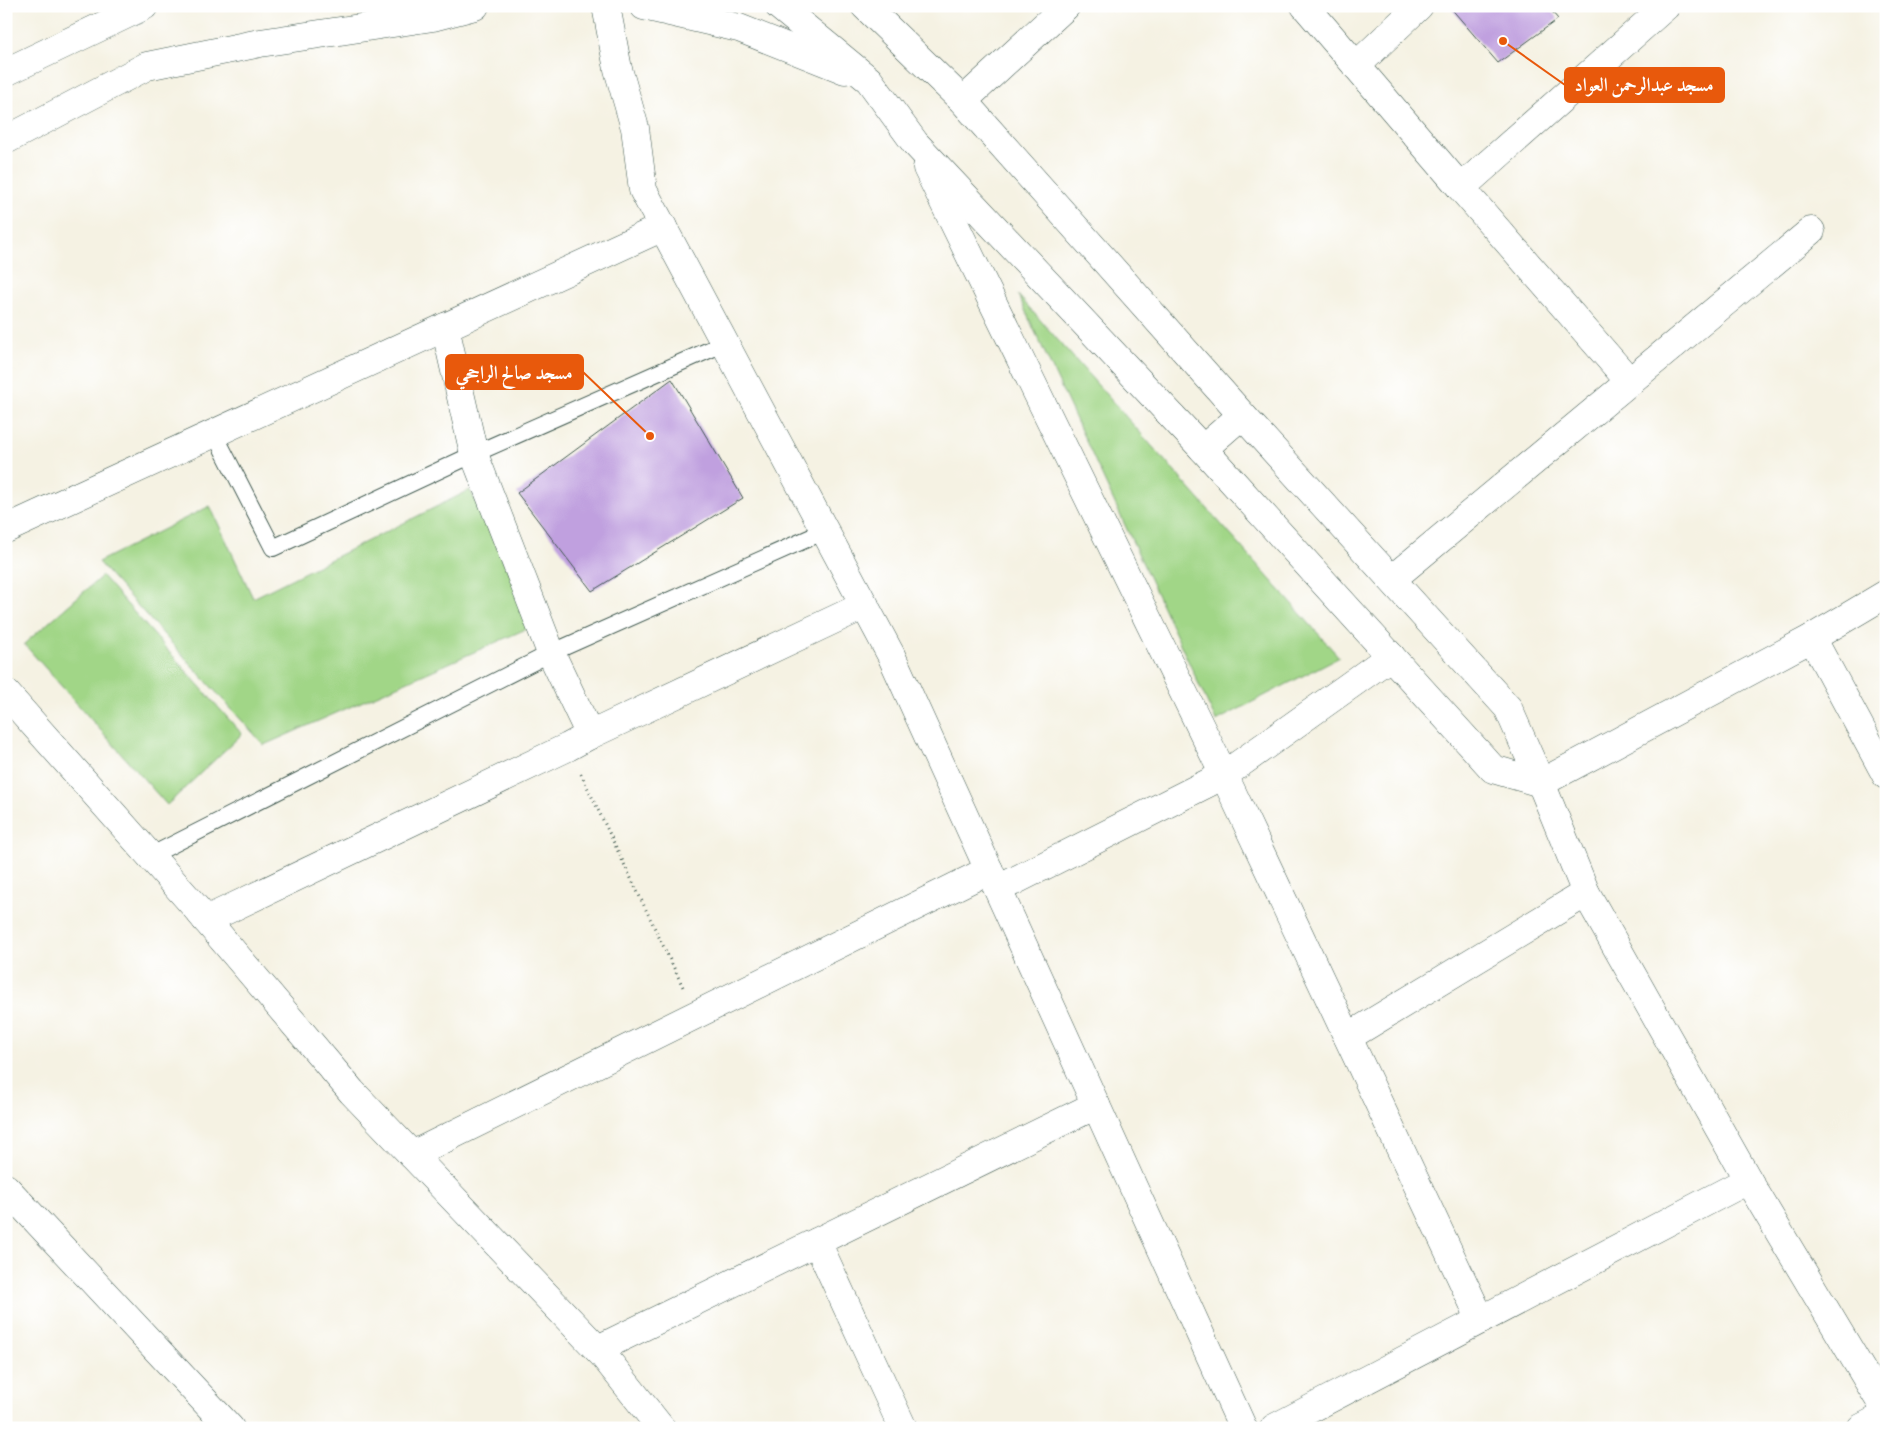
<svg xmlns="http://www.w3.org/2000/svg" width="1892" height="1434" font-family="Alegreya,Amiri,serif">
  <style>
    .green { fill: #a1d687; stroke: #608a5e }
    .building { fill: #c0a0df }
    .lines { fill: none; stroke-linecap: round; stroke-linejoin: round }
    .service-casing { stroke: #3f584e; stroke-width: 18 }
    .minor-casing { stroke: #3f584e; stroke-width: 29 }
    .tertiary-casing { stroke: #3f584e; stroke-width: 29 }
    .path { stroke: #3f584e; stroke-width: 3; stroke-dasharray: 1 4; stroke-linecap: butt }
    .service { stroke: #fff; stroke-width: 16 }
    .minor { stroke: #fff; stroke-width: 28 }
    .tertiary { stroke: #fff; stroke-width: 28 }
    .leader { fill: none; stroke: #e8590c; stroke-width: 2 }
    .callout-dot { fill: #e8590c; stroke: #fff; stroke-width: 2 }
    .callout { fill: #e8590c; stroke: #e8590c; stroke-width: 2 }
    .callout-label { font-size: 19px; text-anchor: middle; font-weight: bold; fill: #fff }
  </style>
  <rect width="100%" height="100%" fill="#fff"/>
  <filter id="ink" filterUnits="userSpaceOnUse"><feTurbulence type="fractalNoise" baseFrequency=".02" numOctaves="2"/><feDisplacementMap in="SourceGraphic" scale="10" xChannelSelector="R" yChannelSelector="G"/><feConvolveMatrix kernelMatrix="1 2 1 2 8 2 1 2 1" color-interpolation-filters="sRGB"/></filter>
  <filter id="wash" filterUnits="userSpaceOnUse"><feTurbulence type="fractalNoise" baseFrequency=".0096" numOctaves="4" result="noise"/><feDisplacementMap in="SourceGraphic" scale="20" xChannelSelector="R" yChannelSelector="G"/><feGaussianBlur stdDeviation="1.12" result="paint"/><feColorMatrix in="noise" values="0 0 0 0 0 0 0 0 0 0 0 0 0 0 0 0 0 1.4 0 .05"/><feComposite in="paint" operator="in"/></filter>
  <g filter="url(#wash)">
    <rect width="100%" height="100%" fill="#f5f2e3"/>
    <g class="green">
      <path d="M 1018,295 L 1339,657 L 1216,721 Z"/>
      <path d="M 470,490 L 535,625 L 264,745 L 98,562 L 210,506 L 253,598 Z"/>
      <path d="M 102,576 L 242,734 L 167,805 L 24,644 Z"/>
    </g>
    <g id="blocks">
      <g class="building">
        <path d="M 1449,6 L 1547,6 L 1558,19 L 1498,63 Z"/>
        <path d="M 672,379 L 743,498 L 592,591 L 517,493 Z"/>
      </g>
    </g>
  </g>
  <g filter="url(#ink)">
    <use href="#blocks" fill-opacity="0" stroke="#3f584e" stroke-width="1"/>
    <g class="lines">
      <defs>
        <g id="service">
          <path d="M 214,433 L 273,548 L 474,454 L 725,343"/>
          <path d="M 150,856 L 551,653 L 825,531"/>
        </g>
        <g id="minor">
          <path d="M 606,6 L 618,69 L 635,128 L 643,190 L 891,655 L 1243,1428"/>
          <path d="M 644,6 L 739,28 L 845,70"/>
          <path d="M 779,6 L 869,80 L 915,143 L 1203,449 L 1493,769 L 1541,783 L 1812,638 L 1886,594"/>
          <path d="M 865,6 L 963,101 L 1242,415 L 1508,708 L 1541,783 L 1586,893 L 1748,1180 L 1886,1411"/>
          <path d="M 1305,6 L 1461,188 L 1666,6"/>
          <path d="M 1356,66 L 1419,6"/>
          <path d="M 963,101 L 1066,6"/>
          <path d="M 927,168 L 1224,775 L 1481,1320"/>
          <path d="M 1461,188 L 1630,382"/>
          <path d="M 445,327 L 474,454 L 551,653 L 590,735"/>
          <path d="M 1203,449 L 1242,415"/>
          <path d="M 6,529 L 663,227"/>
          <path d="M 1392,579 L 1811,231"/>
          <path d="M 1812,638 L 1886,775"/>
          <path d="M 6,693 L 190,901 L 352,1092 L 603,1355 L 661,1428"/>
          <path d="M 998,889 L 1224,775 L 1391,656"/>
          <path d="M 206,920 L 568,747 L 590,735 L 865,605"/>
          <path d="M 1348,1037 L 1586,893"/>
          <path d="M 412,1155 L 989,870"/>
          <path d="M 6,1188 L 230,1428"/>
          <path d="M 817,1242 L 903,1428"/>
          <path d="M 598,1349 L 1096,1105"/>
          <path d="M 1274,1428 L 1748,1180"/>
          <path d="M 1861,1428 L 1886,1415"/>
        </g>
        <g id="tertiary">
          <path d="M 6,72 L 144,6"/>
          <path d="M 6,140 L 147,66 L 260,43 L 433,17 L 475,6"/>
        </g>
      </defs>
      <use href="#service" class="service-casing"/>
      <use href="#minor" class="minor-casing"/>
      <use href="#tertiary" class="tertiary-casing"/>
      <path class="path" d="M 581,774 L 683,987"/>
      <use href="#service" class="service"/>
      <use href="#minor" class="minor"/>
      <use href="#tertiary" class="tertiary"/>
    </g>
  </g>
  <path class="leader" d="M1503 41L1565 85M650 436L583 372"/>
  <g class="callout-dot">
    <circle cx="1503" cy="41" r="5"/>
    <circle cx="650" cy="436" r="5"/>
  </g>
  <g class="callout">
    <rect x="1565" y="68" width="159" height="34" rx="5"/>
    <rect x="446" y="355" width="137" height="34" rx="5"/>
  </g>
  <g class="callout-label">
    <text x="1644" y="91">مسجد عبدالرحمن العواد</text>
    <text x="514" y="379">مسجد صالح الراجحي</text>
  </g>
  <rect width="1892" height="1434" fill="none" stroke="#fff" stroke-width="25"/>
</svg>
